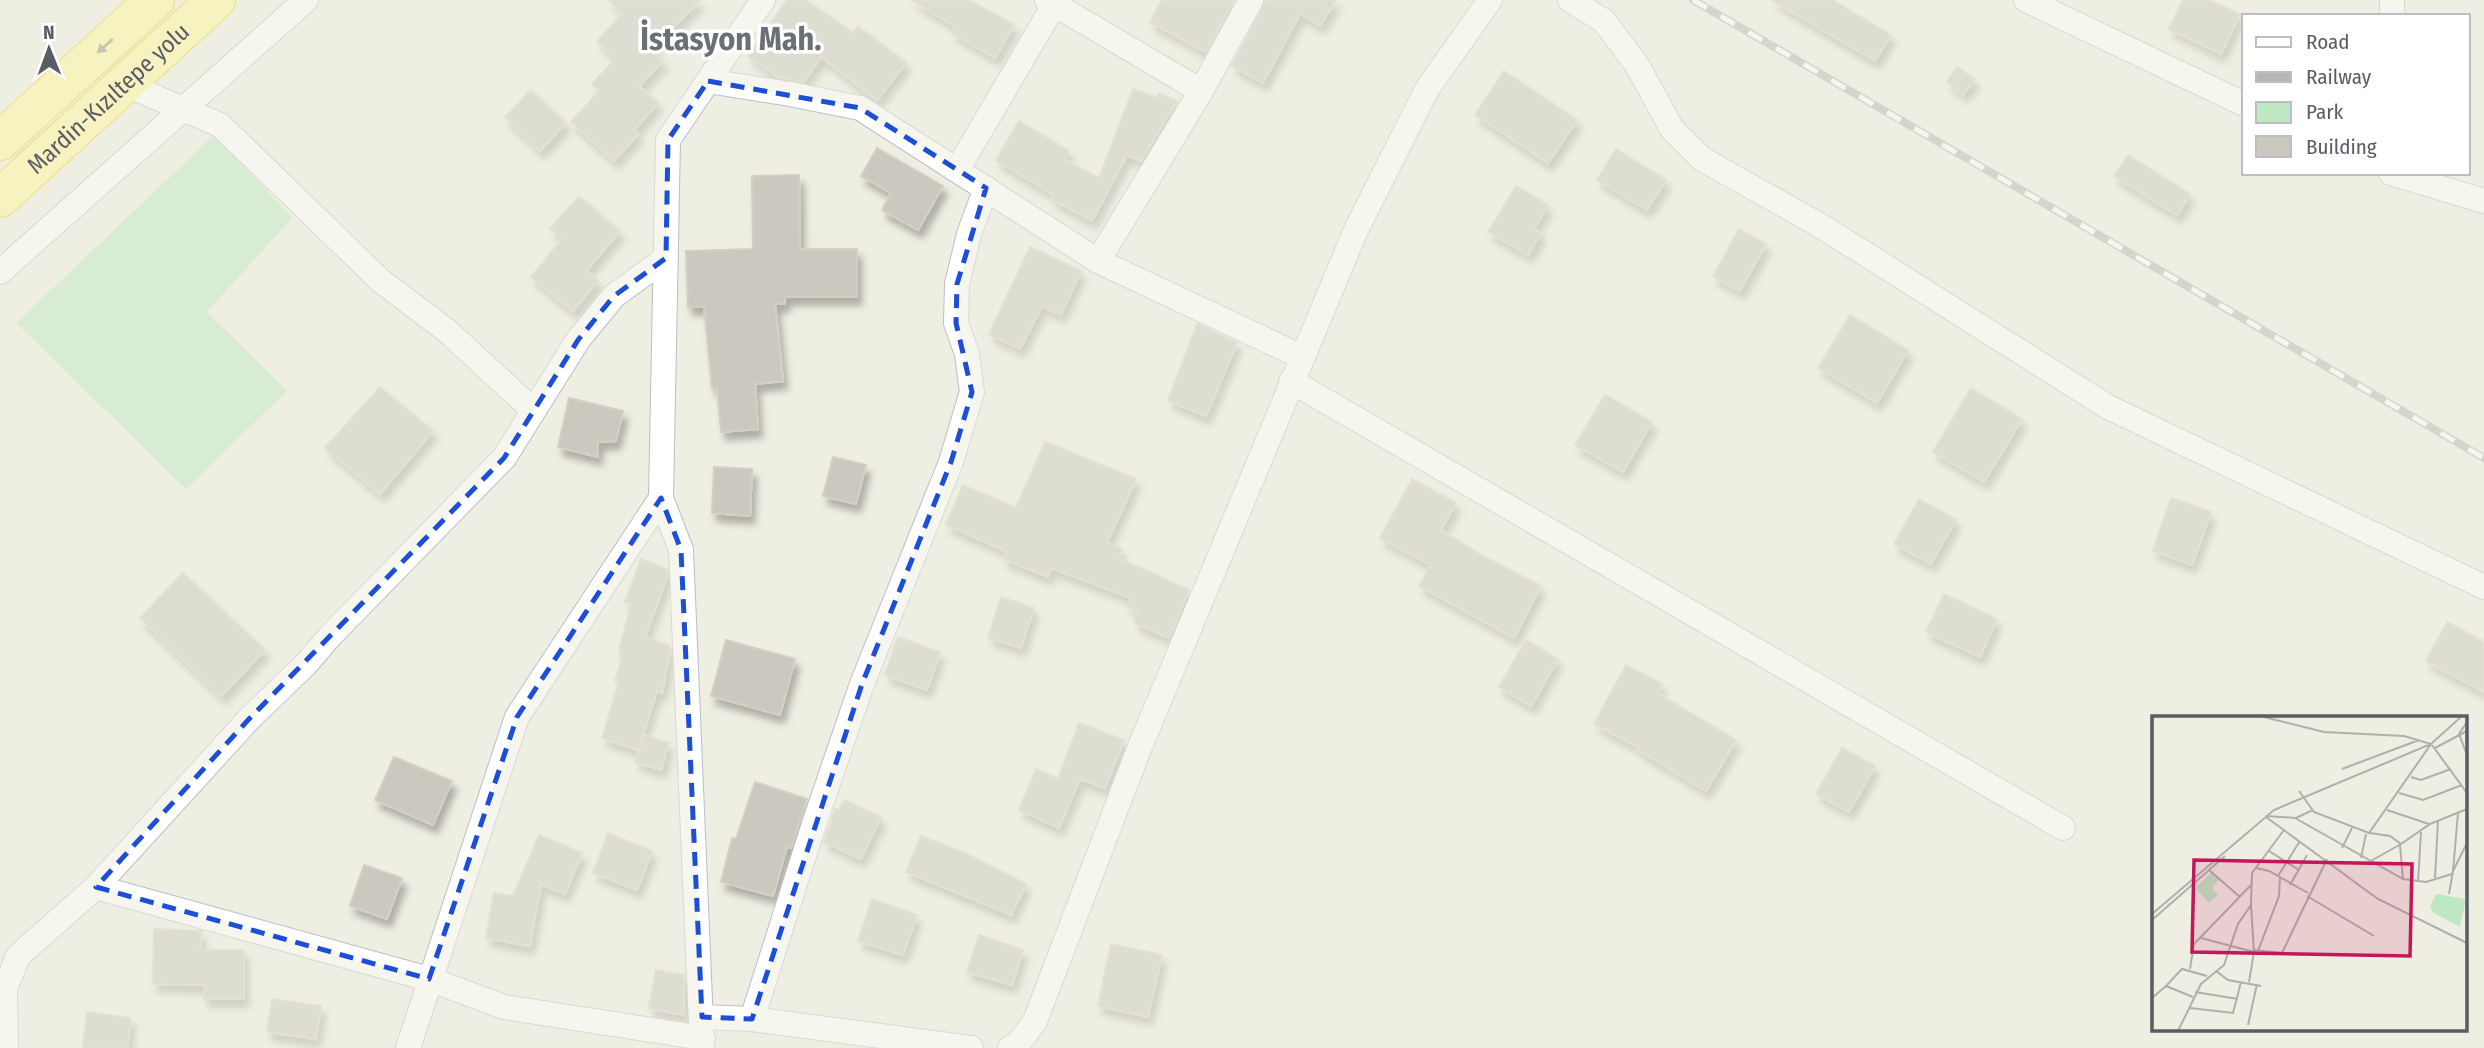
<svg xmlns="http://www.w3.org/2000/svg" width="2484" height="1048" font-family="'Fira Sans Condensed',sans-serif">
  <style>
    .green { fill: #bde8c3 }
    .building { fill: #cac8bf; stroke: #d4d0c0; stroke-width: 2; filter: url(#shadow) }
    .lines { fill: none; stroke-linecap: round; stroke-linejoin: round }
    .minor-casing { stroke: #bcbec5; stroke-width: 26 }
    .trunk-casing { stroke: #f1c800; stroke-width: 40 }
    .minor { stroke: #fff; stroke-width: 24 }
    .trunk { stroke: #fff898; stroke-width: 38 }
    .rail-casing { stroke: #b6b6b7; stroke-width: 8 }
    .rail { stroke: #fff; stroke-width: 5; stroke-dasharray: 16; stroke-linecap: butt }
    .oneway { fill: #949376 }
    .marked { fill: none; stroke: #1d4ed8; stroke-width: 5; stroke-dasharray: 14 9; stroke-linejoin: round }
    .labels { text-anchor: middle; stroke-width: 7; stroke-linejoin: round; paint-order: stroke }
    .street-label { font-size: 24px; fill: #5a5d64; stroke: #fff }
    .district-label { font-size: 32px; font-weight: bold; fill: #6b6f76; stroke: #fff }
    .inset-road { fill: none; stroke: #afb0ac; stroke-width: 2 }
    .view { fill: #c2185b; fill-opacity: 0.15; stroke: #c2185b; stroke-width: 3.5 }
    .inset-edge { fill: none; stroke: #5a5d64; stroke-width: 3.5 }
  </style>
  <defs>
    <filter id="shadow"><feDropShadow dx="4.5" dy="8" stdDeviation="3.5" flood-color="#0004"/></filter>
  </defs>
  <rect width="100%" height="100%" fill="#efeee2"/>
  <path class="green" d="M 214,135 L 292,218 L 207,312 L 287,391 L 186,489 L 16,323 Z"/>
  <g class="building">
    <path d="M 609,0 L 700,0 L 651,50 L 663,61 L 639,86 L 658,103 L 634,130 L 638,134 L 614,161 L 571,122 L 599,91 L 592,84 L 616,58 L 597,41 L 623,13 Z"/>
    <path d="M 787,0 L 806,0 L 853,33 L 858,26 L 906,63 L 877,100 L 821,57 L 804,82 L 778,77 L 748,56 Z"/>
    <path d="M 912,0 L 969,0 L 1014,25 L 995,58 L 952,33 L 956,27 Z"/>
    <path d="M 1162,0 L 1234,0 L 1206,52 L 1150,22 Z"/>
    <path d="M 1266,0 L 1336,0 L 1320,26 L 1300,14 L 1263,83 L 1232,66 Z"/>
    <path d="M 1772,0 L 1832,0 L 1891,35 L 1875,61 Z"/>
    <path d="M 2183,0 L 2209,0 L 2240,14 L 2221,54 L 2169,29 Z"/>
    <path d="M 1958,67 L 1975,80 L 1963,94 L 1947,81 Z"/>
    <path d="M 1504,71 L 1577,120 L 1548,163 L 1475,115 Z"/>
    <path d="M 1133,89 L 1158,98 L 1159,94 L 1177,101 L 1141,161 L 1127,155 L 1092,221 L 1052,199 L 1054,195 L 996,160 L 1019,121 L 1069,151 L 1064,159 L 1099,178 Z"/>
    <path d="M 531,90 L 566,123 L 540,151 L 505,117 Z"/>
    <path d="M 877,148 L 943,186 L 918,230 L 882,210 L 891,193 L 861,176 Z"/>
    <path d="M 1616,149 L 1666,180 L 1647,210 L 1597,180 Z"/>
    <path d="M 2128,155 L 2190,194 L 2177,215 L 2114,176 Z"/>
    <path d="M 799,175 L 800,249 L 857,249 L 857,297 L 785,297 L 785,304 L 775,304 L 783,381 L 755,384 L 758,429 L 721,432 L 717,387 L 712,388 L 704,307 L 688,307 L 686,251 L 753,249 L 752,176 Z"/>
    <path d="M 1516,186 L 1548,205 L 1534,229 L 1541,233 L 1528,255 L 1488,232 Z"/>
    <path d="M 579,196 L 620,231 L 586,271 L 598,281 L 573,311 L 531,277 L 562,239 L 550,229 Z"/>
    <path d="M 1739,229 L 1766,244 L 1740,291 L 1713,276 Z"/>
    <path d="M 1030,247 L 1081,271 L 1061,315 L 1042,306 L 1020,349 L 989,334 Z"/>
    <path d="M 1850,315 L 1908,350 L 1877,403 L 1818,368 Z"/>
    <path d="M 1197,324 L 1237,343 L 1206,416 L 1168,401 Z"/>
    <path d="M 380,387 L 433,431 L 380,494 L 325,448 Z"/>
    <path d="M 1971,388 L 2022,419 L 1984,482 L 1933,452 Z"/>
    <path d="M 1605,395 L 1652,422 L 1623,472 L 1575,445 Z"/>
    <path d="M 569,398 L 623,411 L 616,441 L 598,442 L 598,457 L 558,447 Z"/>
    <path d="M 1045,442 L 1136,479 L 1107,543 L 1122,549 L 1118,558 L 1189,590 L 1169,638 L 1134,623 L 1138,611 L 1127,607 L 1131,598 L 1051,568 L 1048,577 L 1003,559 L 1006,551 L 946,525 L 963,485 L 1016,508 Z"/>
    <path d="M 833,457 L 866,465 L 856,504 L 823,496 Z"/>
    <path d="M 714,467 L 752,469 L 750,516 L 712,513 Z"/>
    <path d="M 1412,479 L 1456,503 L 1441,530 L 1481,555 L 1541,586 L 1514,638 L 1419,586 L 1431,565 L 1380,538 Z"/>
    <path d="M 2171,498 L 2211,512 L 2192,565 L 2153,551 Z"/>
    <path d="M 1919,499 L 1956,520 L 1931,564 L 1894,544 Z"/>
    <path d="M 641,559 L 667,569 L 667,577 L 645,637 L 670,646 L 670,652 L 662,693 L 657,691 L 638,750 L 602,738 L 619,682 L 615,681 L 622,658 L 619,651 L 631,604 L 625,602 Z"/>
    <path d="M 183,573 L 265,650 L 221,696 L 140,618 Z"/>
    <path d="M 1944,594 L 1997,619 L 1980,657 L 1926,632 Z"/>
    <path d="M 1001,597 L 1034,608 L 1021,648 L 988,638 Z"/>
    <path d="M 2447,622 L 2484,642 L 2484,692 L 2426,661 Z"/>
    <path d="M 898,637 L 940,652 L 927,690 L 885,675 Z"/>
    <path d="M 726,640 L 795,659 L 780,715 L 711,696 Z"/>
    <path d="M 1526,640 L 1558,659 L 1531,706 L 1499,687 Z"/>
    <path d="M 1626,665 L 1662,684 L 1657,693 L 1736,740 L 1706,791 L 1637,749 L 1638,747 L 1594,724 Z"/>
    <path d="M 1079,723 L 1124,740 L 1105,788 L 1080,779 L 1059,828 L 1019,810 L 1036,769 L 1058,779 Z"/>
    <path d="M 644,735 L 669,743 L 661,770 L 635,762 Z"/>
    <path d="M 1842,748 L 1875,766 L 1849,812 L 1816,794 Z"/>
    <path d="M 394,757 L 452,781 L 433,825 L 375,800 Z"/>
    <path d="M 755,782 L 807,799 L 791,848 L 787,847 L 773,896 L 721,882 L 732,838 L 736,839 Z"/>
    <path d="M 844,800 L 881,817 L 861,859 L 824,842 L 835,809 L 839,810 Z"/>
    <path d="M 608,833 L 652,851 L 637,890 L 593,873 Z"/>
    <path d="M 539,835 L 582,853 L 565,894 L 541,884 L 530,946 L 486,938 L 494,893 L 513,896 Z"/>
    <path d="M 921,836 L 967,854 L 1026,884 L 1011,915 L 906,872 Z"/>
    <path d="M 364,865 L 402,878 L 387,919 L 350,906 Z"/>
    <path d="M 872,899 L 917,915 L 903,955 L 858,941 Z"/>
    <path d="M 154,929 L 201,931 L 200,950 L 244,950 L 244,999 L 204,999 L 204,985 L 153,984 Z"/>
    <path d="M 979,935 L 1023,950 L 1012,985 L 967,972 Z"/>
    <path d="M 1111,944 L 1162,955 L 1148,1017 L 1098,1006 Z"/>
    <path d="M 656,970 L 684,975 L 684,1015 L 649,1009 Z"/>
    <path d="M 272,999 L 321,1006 L 316,1039 L 267,1032 Z"/>
    <path d="M 87,1012 L 131,1018 L 127,1048 L 83,1048 Z"/>
  </g>
  <g class="lines">
    <defs>
      <g id="minor">
        <path d="M 1047,0 L 1201,91"/>
        <path d="M 1570,0 L 1604,21 L 1637,65 L 1672,129 L 1702,159 L 1821,226 L 2108,407 L 2484,587"/>
        <path d="M 2026,0 L 2244,104"/>
        <path d="M 2392,0 L 2392,16"/>
        <path d="M 708,81 L 790,94 L 860,108 L 1098,261 L 1302,357"/>
        <path d="M 125,84 L 220,125 L 381,281 L 446,330 L 533,410"/>
        <path d="M 957,170 L 1057,0"/>
        <path d="M 2391,173 L 2484,201"/>
        <path d="M 1098,261 L 1201,91 L 1251,0"/>
        <path d="M 0,272 L 306,0"/>
        <path d="M 1291,381 L 2063,828"/>
        <path d="M 661,498 L 681,550 L 702,1048"/>
        <path d="M 96,887 L 429,979 L 504,1007 L 703,1038"/>
        <path d="M 702,1017 L 752,1019 L 971,1048"/>
        <path d="M 752,1019 L 815,821 L 862,684 L 951,462 L 972,392 L 967,354 L 956,323 L 957,284 L 969,234 L 986,188"/>
        <path d="M 6,1048 L 5,989 L 18,956 L 96,887 L 249,719 L 306,664 L 331,635 L 504,458 L 578,340 L 614,296 L 666,258"/>
        <path d="M 408,1048 L 517,717 L 661,498 L 668,140 L 763,0"/>
        <path d="M 1010,1048 L 1018,1044 L 1035,1021 L 1139,749 L 1356,230 L 1427,89 L 1490,0"/>
      </g>
      <g id="trunk">
        <path d="M 0,141 L 155,0"/>
        <path id="s1" d="M 0,198 L 216,0"/>
      </g>
    </defs>
    <use href="#minor" class="minor-casing"/>
    <use href="#trunk" class="trunk-casing"/>
    <use href="#minor" class="minor"/>
    <use href="#trunk" class="trunk"/>
    <defs>
      <path id="rail" d="M 1693,0 L 2484,458"/>
    </defs>
    <use href="#rail" class="rail-casing"/>
    <use href="#rail" class="rail"/>
  </g>
  <defs><path id="oneway-solid" d="M-6-.8H1V-3.2L6.5 0L1 3.2V.8H-6Z" transform="scale(1.75)"/></defs>
  <use class="oneway" href="#oneway-solid" transform="translate(105 46) rotate(138)"/>
  <path d="M0 0H2484V1048H0ZM 708,81 L 860,108 L 986,188 L 957,284 L 956,323 L 972,392 L 951,462 L 862,684 L 752,1019 L 702,1017 L 681,550 L 661,498 L 517,717 L 429,979 L 96,887 L 249,719 L 504,458 L 578,340 L 614,296 L 666,258 L 668,140 Z" fill="#efeee2" fill-opacity=".55" fill-rule="evenodd"/>
  <path class="marked" d="M 708,81 L 860,108 L 986,188 L 957,284 L 956,323 L 972,392 L 951,462 L 862,684 L 752,1019 L 702,1017 L 681,550 L 661,498 L 517,717 L 429,979 L 96,887 L 249,719 L 504,458 L 578,340 L 614,296 L 666,258 L 668,140 Z"/>
  <g class="labels">
    <g class="street-label">
      <text dy="8" stroke="none"><textPath href="#s1" startOffset="147">Mardin-Kızıltepe yolu</textPath></text>
    </g>
    <g class="district-label">
      <text x="731" y="50">İstasyon Mah.</text>
    </g>
  </g>
  <g transform="translate(2152 716)">
    <rect width="315" height="315" fill="#efeee2"/>
    <path d="M 60,156 L 67,164 L 60,172 L 66,179 L 57,187 L 43,172 ZM 284,178 L 314,183 L 308,211 L 282,197 L 278,191 Z" fill="#bde8c3"/>
    <path class="inset-road" d="M 108,0 L 172,16 L 252,20 L 279,28 L 217,117 L 162,96 L 147,75M 315,6 L 307,18 L 315,39M 280,29 L 315,77M 283,32 L 315,15M 190,53 L 267,24M 259,61 L 269,64 L 299,53M 247,77 L 271,84 L 310,69M 235,94 L 277,108M 114,100 L 144,102 L 161,94M 114,101 L 226,183 L 315,227M 143,102 L 251,163 L 274,166 L 300,158M 218,117 L 238,120 L 249,128 L 278,108 L 315,93M 248,129 L 251,163M 190,132 L 200,112M 117,135 L 147,154M 209,142 L 214,118M 217,146 L 249,128M 104,152 L 117,155 L 156,177M 57,154 L 88,181M 301,155 L 306,97M 126,160 L 148,125M 283,162 L 286,105M 266,166 L 269,116M 138,169 L 155,139M 297,178 L 301,155 L 315,127M 155,180 L 222,220M 0,198 L 122,94 L 279,28 L 310,0M 0,204 L 73,140M 49,222 L 102,236M 102,234 L 130,237 L 175,143M 106,235 L 127,180 L 128,162M 38,253 L 42,228 L 100,168M 64,255 L 76,264 L 109,270M 97,266 L 102,236 L 99,189M 14,270 L 30,253 L 55,260M 43,276 L 86,283M 0,282 L 14,270 L 41,281M 38,292 L 81,297 L 89,266M 96,309 L 105,268M 26,315 L 49,268 L 72,249 L 86,208 L 99,189 L 100,157 L 132,114"/>
    <path class="view" d="M 42,144 L 260,148 L 258,240 L 40,236 Z"/>
    <rect width="315" height="315" class="inset-edge"/>
  </g>
  <rect x="2242" y="14" width="228" height="161" fill="#ffffff" stroke="#bdbec1" stroke-width="2"/>
  <rect x="2256" y="37" width="35" height="10" fill="#ffffff" stroke="#bdbec1" stroke-width="2"/>
  <text x="2306" y="49" font-size="21" fill="#5a5d64">Road</text>
  <rect x="2256" y="72" width="35" height="10" fill="#b6b6b7" stroke="#bdbec1" stroke-width="2"/>
  <text x="2306" y="84" font-size="21" fill="#5a5d64">Railway</text>
  <rect x="2256" y="102" width="35" height="21" fill="#bde8c3" stroke="#bdbec1" stroke-width="2"/>
  <text x="2306" y="119" font-size="21" fill="#5a5d64">Park</text>
  <rect x="2256" y="136" width="35" height="21" fill="#cac8bf" stroke="#bdbec1" stroke-width="2"/>
  <text x="2306" y="154" font-size="21" fill="#5a5d64">Building</text>
  <g transform="translate(49 49) rotate(359)" stroke="#ffffff" stroke-width="5" paint-order="stroke">
  <path d="M0-5L12 26L0 18L-12 26Z" fill="#5a5d64"/>
  <text y="-10" font-size="19" font-weight="bold" text-anchor="middle" fill="#5a5d64">N</text>
  </g>
</svg>
